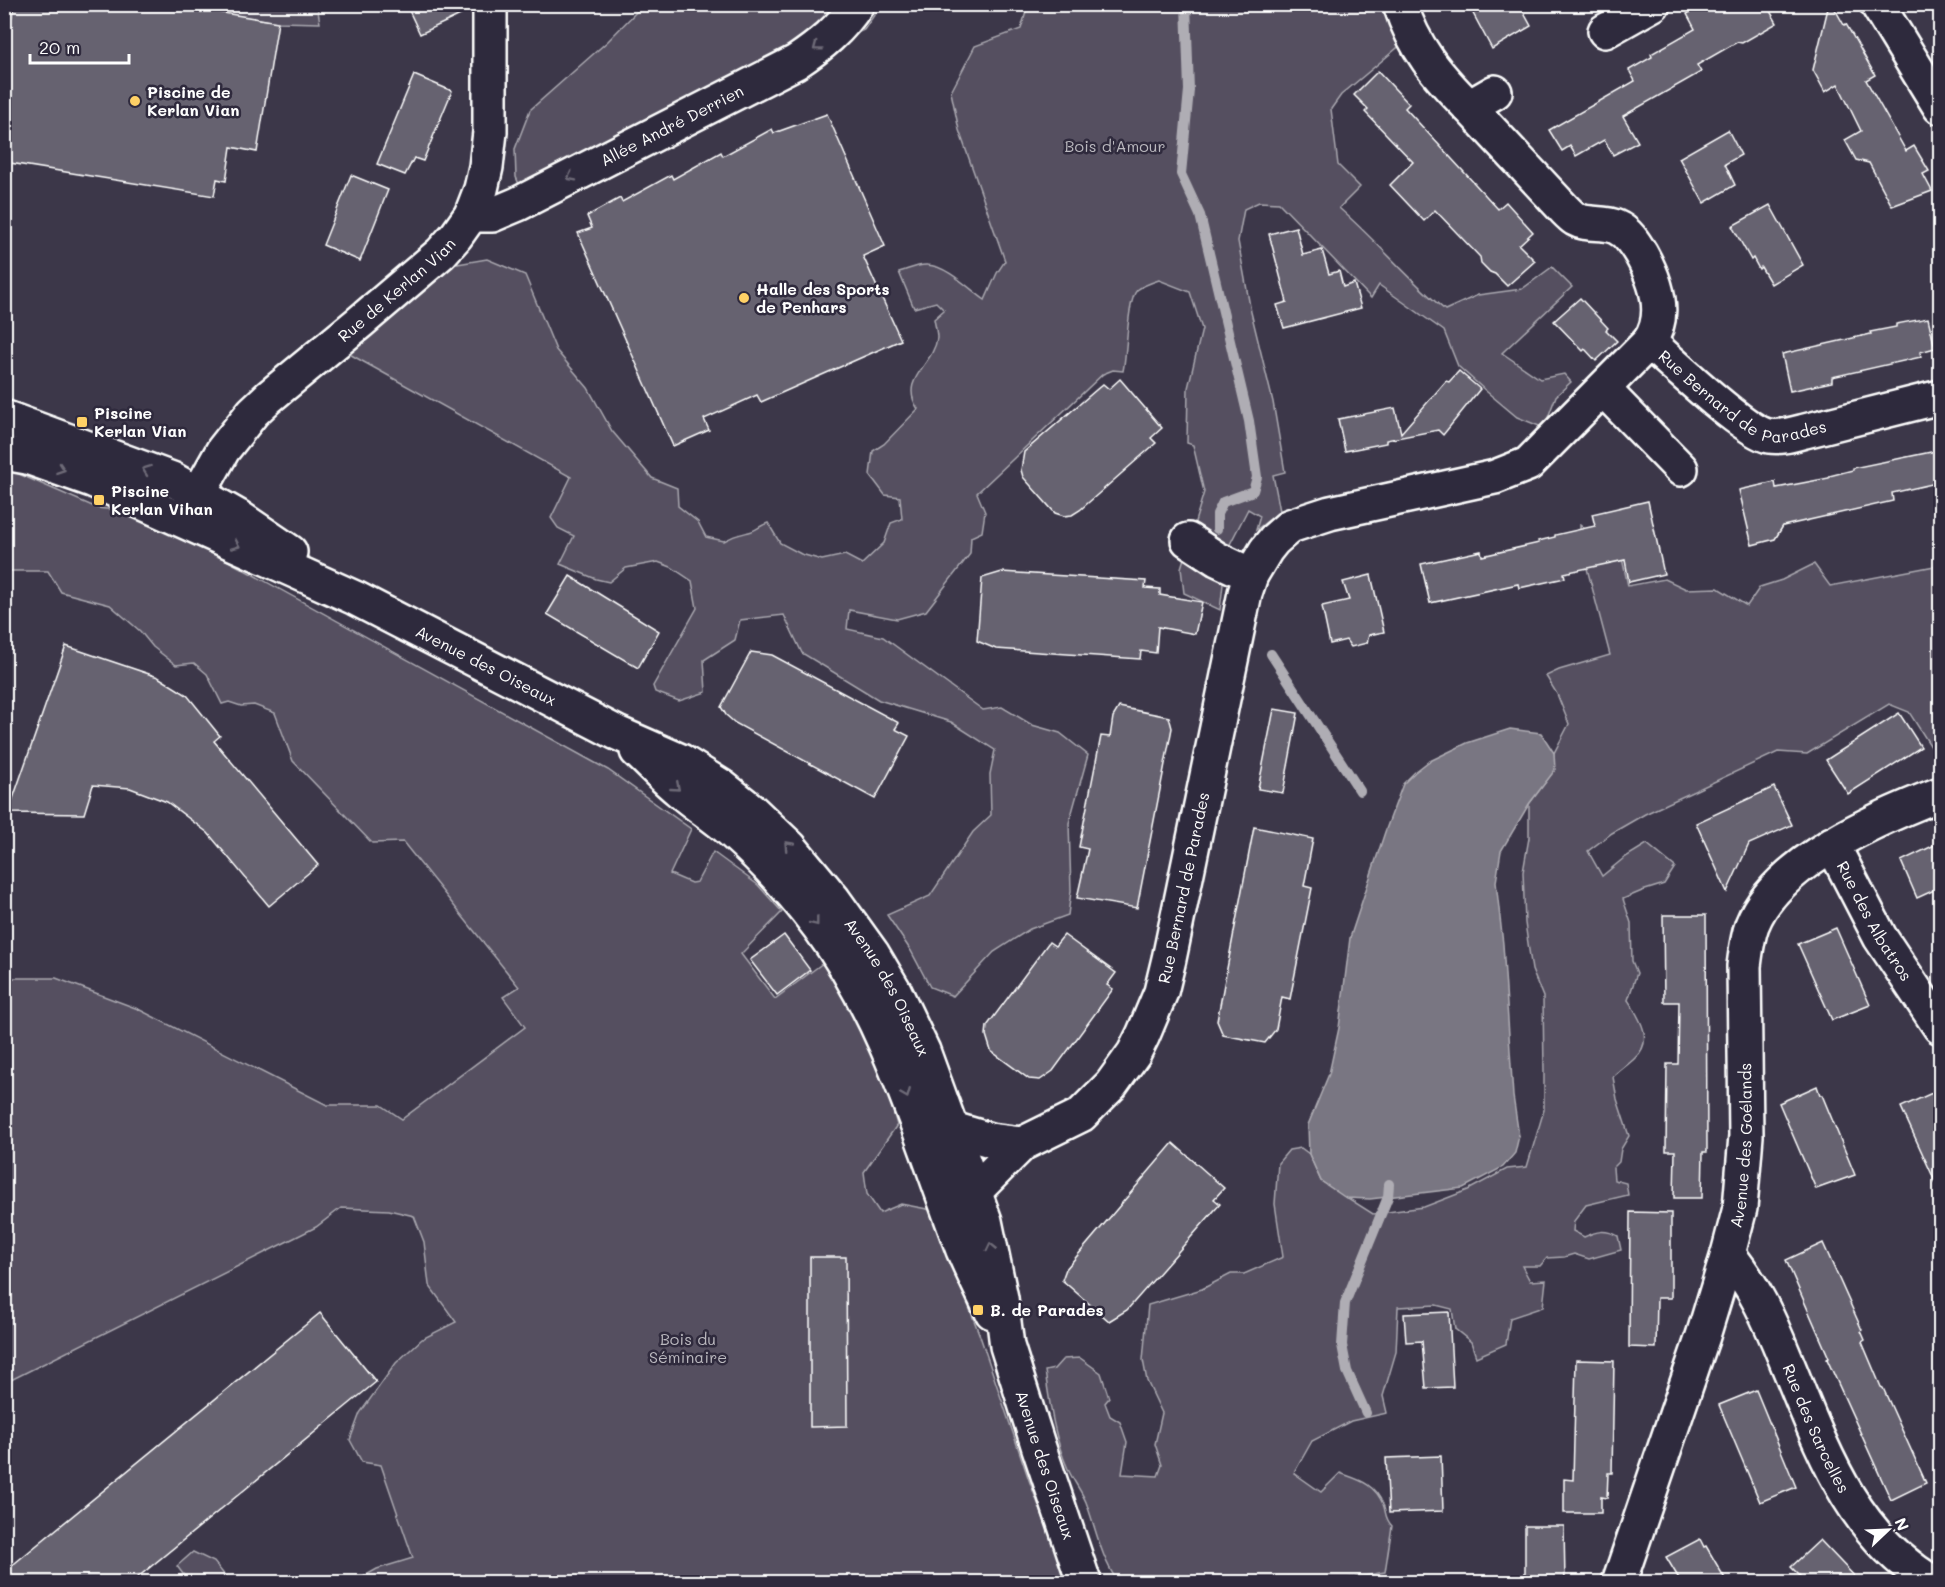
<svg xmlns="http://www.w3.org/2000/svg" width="1945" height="1587" font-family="Mali,sans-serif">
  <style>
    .green { fill: #555060; stroke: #aaa8b0; stroke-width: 1.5 }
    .water { fill: #797682; stroke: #afadb4; stroke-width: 1.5 }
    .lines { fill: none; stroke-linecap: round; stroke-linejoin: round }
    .stream { stroke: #afadb4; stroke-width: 10 }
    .building { fill: #666270; stroke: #fff; stroke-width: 1.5 }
    .minor-casing { stroke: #fff; stroke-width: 38 }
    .major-casing { stroke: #fff; stroke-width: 38 }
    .minor { stroke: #2f2a3d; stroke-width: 33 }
    .major { stroke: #2f2a3d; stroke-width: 33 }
    .oneway { stroke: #6d6a77 }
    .poi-dot { fill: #ffd166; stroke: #2f2a3d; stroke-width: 2 }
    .labels { text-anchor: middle; stroke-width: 5; stroke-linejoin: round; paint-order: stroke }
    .poi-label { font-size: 16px; font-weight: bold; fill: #fff; stroke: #2f2a3d; text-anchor: start }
    .street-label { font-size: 16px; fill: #fff; stroke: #2f2a3d }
    .park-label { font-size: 16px; fill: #bbb9bf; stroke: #2f2a3d }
  </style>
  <rect width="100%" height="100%" fill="#3c3749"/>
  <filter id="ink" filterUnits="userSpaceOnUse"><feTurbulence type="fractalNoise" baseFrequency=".0167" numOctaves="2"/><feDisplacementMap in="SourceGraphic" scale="12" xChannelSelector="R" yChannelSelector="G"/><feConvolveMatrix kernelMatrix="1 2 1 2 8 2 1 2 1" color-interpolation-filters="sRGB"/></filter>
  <g filter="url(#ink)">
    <g class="green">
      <path d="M 710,4 L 881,5 L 864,30 L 832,44 L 598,182 L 523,194 L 516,177 L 515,149 L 530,110 L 608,41 L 643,5 L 680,5 L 694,8 Z"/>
      <path d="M 1321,4 L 1327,10 L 1342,5 L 1388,5 L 1403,43 L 1341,95 L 1331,109 L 1338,165 L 1360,187 L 1339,208 C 1376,240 1407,278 1445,310 L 1478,295 L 1522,289 L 1552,267 L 1572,287 L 1502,353 L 1540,379 L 1564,374 L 1571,382 L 1556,396 L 1544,428 L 1517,417 L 1487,392 L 1458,366 L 1444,331 L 1379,285 L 1371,298 L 1279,203 L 1259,202 L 1244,209 L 1238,241 L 1251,312 L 1273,402 L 1285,472 L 1273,475 L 1280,511 L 1256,530 L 1260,516 L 1248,509 L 1227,550 L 1220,610 L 1184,593 L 1181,568 L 1204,492 L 1193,445 L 1187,443 L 1188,388 L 1202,329 L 1190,292 L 1159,280 C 1153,282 1142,286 1137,290 C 1127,301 1127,354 1123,371 L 1113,370 L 1103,374 L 977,493 L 985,512 L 982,532 L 971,537 L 970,554 L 926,611 L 897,619 L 849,610 L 847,629 L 883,637 L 983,710 L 1002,707 L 1032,725 L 1060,733 L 1088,755 L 1069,823 L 1071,891 L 1068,915 L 1030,929 L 994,952 L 953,996 L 930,987 L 911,951 L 887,915 L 930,896 L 973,832 L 991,815 L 990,774 L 995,750 L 951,722 L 879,700 L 802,653 L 784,615 L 740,620 L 735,640 L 704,660 L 706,692 L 679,701 L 655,692 L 653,686 L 697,608 L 692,581 L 671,567 L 658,562 L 626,568 L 609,582 L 596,579 L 560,564 L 574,536 L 558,528 L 551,518 L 571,477 L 344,351 L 440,267 L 487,259 L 525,275 L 556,350 L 588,388 L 612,431 L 652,478 L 677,488 L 678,506 L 698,522 L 706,537 L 724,541 C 736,535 737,535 749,532 C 755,531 761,525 768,523 L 780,543 L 801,554 L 822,560 L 845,555 L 862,564 L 884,543 L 891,523 L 902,519 L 900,497 L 885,495 L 870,475 L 873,451 L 884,444 L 918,409 C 898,379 934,365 937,338 C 937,332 935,325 934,319 L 944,310 L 936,302 L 914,308 L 899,272 C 907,270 919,264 927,265 C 948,266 969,289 985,300 L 997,273 L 1005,261 L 959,130 L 951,92 L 975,46 L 1021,29 L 1028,5 Z"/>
      <path d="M 169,5 L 317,5 L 320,23 L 278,22 Z"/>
      <path d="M 5,468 L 97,508 L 126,511 L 212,552 L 608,770 L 691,829 L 670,874 L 691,883 L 697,882 L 713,852 L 758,885 L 782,912 L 741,954 L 775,999 L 823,963 L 847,989 L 878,1060 L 897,1125 L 864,1172 L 867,1194 L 880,1213 L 901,1204 L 932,1210 L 980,1336 L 1029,1480 L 1068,1582 L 354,1582 L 377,1569 L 413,1558 L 381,1465 L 362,1462 L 350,1440 L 360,1413 L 396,1363 L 422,1339 L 456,1322 L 429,1285 L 424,1242 L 414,1216 L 389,1210 L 341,1208 L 316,1227 L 5,1383 L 5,978 L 56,978 L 138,1009 L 327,1105 L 381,1105 L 402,1119 L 525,1027 L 503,997 L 519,987 L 403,842 L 372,843 L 293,761 L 275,713 L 254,705 L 241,706 L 229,702 L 222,704 L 207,674 L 194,663 L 176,665 L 153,647 L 140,631 L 110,605 L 61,592 L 48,571 L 5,571 Z"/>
      <path d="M 1580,525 L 1622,558 L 1628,586 L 1665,579 L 1686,589 L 1718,588 L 1747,606 L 1760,587 L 1782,580 L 1814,564 L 1830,586 L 1940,565 L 1940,748 L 1935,753 L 1909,712 L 1889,704 L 1807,754 L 1778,752 L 1645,814 L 1612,833 L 1588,851 L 1602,876 L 1624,858 L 1647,844 L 1675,867 L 1664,884 L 1642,891 L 1623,899 L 1631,923 L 1632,961 L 1637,973 L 1628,1000 C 1639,1017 1655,1040 1635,1058 C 1628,1065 1620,1070 1613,1077 L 1617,1099 L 1629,1136 L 1621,1149 L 1619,1162 L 1613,1168 L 1614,1180 L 1626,1183 L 1628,1195 L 1586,1205 L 1574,1221 L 1573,1231 L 1584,1237 C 1597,1231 1605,1229 1618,1236 L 1621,1250 L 1589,1259 L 1574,1254 L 1564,1257 L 1547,1258 L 1540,1266 L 1522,1266 L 1530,1281 L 1546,1280 L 1543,1307 L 1510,1318 L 1506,1344 L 1476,1357 L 1471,1342 L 1455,1329 L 1452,1309 L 1436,1305 L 1398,1307 L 1396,1352 L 1383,1396 L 1387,1413 L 1351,1421 L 1312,1441 L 1294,1473 L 1321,1492 L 1340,1473 C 1359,1480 1374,1483 1383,1504 C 1387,1514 1384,1517 1392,1526 L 1385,1572 C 1356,1578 1314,1587 1287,1577 L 1276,1582 L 1118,1582 C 1101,1558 1096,1529 1086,1502 C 1081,1490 1073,1481 1068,1469 C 1054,1438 1050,1404 1045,1371 L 1054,1369 L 1063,1359 L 1080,1358 L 1101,1373 L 1109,1398 L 1105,1403 L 1110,1416 L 1120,1422 L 1127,1442 L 1122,1474 L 1158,1476 L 1162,1465 L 1155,1444 L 1162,1413 L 1147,1381 L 1143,1360 L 1148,1305 L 1202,1289 L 1231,1274 L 1244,1274 L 1283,1257 L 1275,1204 L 1278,1163 L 1289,1150 L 1301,1148 L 1309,1154 L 1321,1181 L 1373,1214 L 1424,1207 L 1468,1190 L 1507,1169 L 1527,1167 L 1544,1110 L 1544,1073 L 1543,997 L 1532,970 L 1525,923 L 1523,872 L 1529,838 L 1529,804 L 1553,772 L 1554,753 L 1569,724 L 1557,694 L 1546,676 L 1559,670 L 1610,655 L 1580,542 Z"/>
      <path d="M 193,1552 L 214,1562 L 230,1582 L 189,1582 L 177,1566 Z"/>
    </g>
    <path class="water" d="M 1510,729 L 1541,733 L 1554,753 L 1555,770 L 1529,804 L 1501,851 L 1496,882 L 1503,944 L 1513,1096 L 1519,1136 L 1515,1153 L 1503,1167 L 1463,1188 L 1370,1199 L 1346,1198 L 1321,1181 L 1309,1154 L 1308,1125 L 1329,1074 L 1339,1028 L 1350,938 L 1385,832 L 1403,784 L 1415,772 L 1428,762 L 1467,743 Z"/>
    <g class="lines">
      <g class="stream">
        <path d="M 1186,4 L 1189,90 L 1181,174 L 1200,215 L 1249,421 L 1257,477 L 1253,491 L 1223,502 L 1217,514 L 1217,529"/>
        <path d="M 1271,654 L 1360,791"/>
        <path d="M 1366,1413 L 1347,1371 L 1342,1345 L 1345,1303 L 1388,1197 L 1389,1184"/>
      </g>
    </g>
    <g class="building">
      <path d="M 14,4 L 169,4 L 278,22 L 257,152 L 231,147 L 226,181 L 217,179 L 214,196 L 4,162 L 4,57 Z"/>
      <path d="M 406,4 L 471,4 L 471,10 L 420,34 Z"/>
      <path d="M 1468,4 L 1519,4 L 1531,26 L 1492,49 Z"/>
      <path d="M 1703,4 L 1766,4 L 1777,23 L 1742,43 L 1737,42 L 1697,65 L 1701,72 L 1623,116 L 1638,142 L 1613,155 L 1604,140 L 1576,156 L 1570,146 L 1562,151 L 1549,130 L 1635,81 L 1629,70 L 1652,57 L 1651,54 L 1695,29 L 1687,14 Z"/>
      <path d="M 1829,4 L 1832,4 L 1844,25 L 1846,24 L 1875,75 L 1866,80 L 1906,151 L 1914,146 L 1929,171 L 1923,174 L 1932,191 L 1892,206 L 1869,163 L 1856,160 L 1845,140 L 1861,131 L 1838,84 L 1825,92 L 1813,70 Z"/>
      <path d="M 1378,71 L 1409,104 L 1405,108 L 1498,209 L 1506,202 L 1533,232 L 1519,245 L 1535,261 L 1507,286 L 1495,274 L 1490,272 L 1481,263 L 1480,257 L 1435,210 L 1424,221 L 1390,185 L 1413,162 L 1365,112 L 1368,109 L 1354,95 Z"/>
      <path d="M 414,75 L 452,91 L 423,161 L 414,158 L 405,175 L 377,164 Z"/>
      <path d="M 827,114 L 885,246 L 863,256 L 901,340 L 761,402 L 757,395 L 704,419 L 709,430 L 673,446 L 578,233 L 592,228 L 587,216 L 620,198 L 622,202 L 671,175 L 673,179 L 721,152 L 723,156 L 772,129 L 774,133 Z"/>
      <path d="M 1728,130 L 1741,155 L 1725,164 L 1735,185 L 1704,203 L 1679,158 Z"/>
      <path d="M 351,175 L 388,190 L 360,261 L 323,245 Z"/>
      <path d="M 1770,205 L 1803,265 L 1771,284 L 1761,267 L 1759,269 L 1753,258 L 1751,260 L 1732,226 Z"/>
      <path d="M 1296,227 L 1303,255 L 1322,250 L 1329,274 L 1339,271 L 1343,287 L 1354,283 L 1361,308 L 1284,328 L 1277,305 L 1287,302 L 1269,234 Z"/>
      <path d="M 1580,298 L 1608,328 L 1606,330 L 1617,341 L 1596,361 L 1585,349 L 1583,351 L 1554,321 Z"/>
      <path d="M 1928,318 L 1935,348 L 1920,352 L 1921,357 L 1832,377 L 1832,382 L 1790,391 L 1782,354 L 1871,334 L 1870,332 L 1896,327 L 1896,324 Z"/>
      <path d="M 1459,371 L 1480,389 L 1443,435 L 1438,430 L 1386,440 L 1386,443 L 1345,451 L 1338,419 L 1395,408 L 1401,433 L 1446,381 L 1449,382 Z"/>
      <path d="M 1120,379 L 1162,428 L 1151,438 L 1156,443 L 1080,510 L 1072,515 L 1064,516 L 1055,513 L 1023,477 L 1021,470 L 1024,452 L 1103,384 L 1109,389 Z"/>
      <path d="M 1941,450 L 1941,482 L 1892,493 L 1893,501 L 1783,526 L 1775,539 L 1752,545 L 1739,490 L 1775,482 L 1776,488 L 1829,478 L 1829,476 L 1853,470 L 1853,468 Z"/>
      <path d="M 1648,501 L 1664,574 L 1629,582 L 1625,560 L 1564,573 L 1565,578 L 1519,588 L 1518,584 L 1430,603 L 1421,564 L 1481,551 L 1482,556 L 1539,543 L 1538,541 L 1555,537 L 1555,535 L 1595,526 L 1592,514 Z"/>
      <path d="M 1002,572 L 1146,581 L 1145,588 L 1160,589 L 1160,595 L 1202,602 L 1195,634 L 1158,627 L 1156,653 L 1141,651 L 1140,659 L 996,649 L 977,641 L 982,578 Z"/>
      <path d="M 1371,575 L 1384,632 L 1369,635 L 1367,643 L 1351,647 L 1346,640 L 1330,644 L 1322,606 L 1349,600 L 1343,582 Z"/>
      <path d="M 570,576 L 659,631 L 638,668 L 547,614 Z"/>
      <path d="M 66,646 L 158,677 L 187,695 L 220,736 L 214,741 L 318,865 L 269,906 L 208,833 L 167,802 L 130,788 L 93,785 L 84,814 L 8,813 Z"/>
      <path d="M 751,652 L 772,655 L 899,723 L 895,729 L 909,736 L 875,799 L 735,723 L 726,715 L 721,707 Z"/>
      <path d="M 1119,707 L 1169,717 L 1172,728 L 1137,908 L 1077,898 L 1088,849 L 1079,847 L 1101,736 L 1110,737 L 1113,717 Z"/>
      <path d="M 1274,709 L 1298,713 L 1283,793 L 1258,789 Z"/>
      <path d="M 1899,713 L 1921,747 L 1848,794 L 1826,760 Z"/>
      <path d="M 1774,787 L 1792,825 L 1749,844 L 1727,892 L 1696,823 Z"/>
      <path d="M 1254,827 L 1313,839 L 1304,886 L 1312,888 L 1290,999 L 1282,997 L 1276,1029 L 1265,1043 L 1223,1035 L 1217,1021 Z"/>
      <path d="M 1941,842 L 1941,887 L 1917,898 L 1901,861 Z"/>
      <path d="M 1663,915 L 1706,915 L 1707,1152 L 1703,1152 L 1702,1198 L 1674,1198 L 1675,1151 L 1666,1151 L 1667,1064 L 1678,1064 L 1679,1002 L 1664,1002 Z"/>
      <path d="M 1836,928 L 1870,1005 L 1832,1020 L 1798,944 Z"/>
      <path d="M 784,935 L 810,970 L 777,995 L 750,960 Z"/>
      <path d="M 1064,935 L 1116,973 L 1107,985 L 1113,989 L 1053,1071 L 1040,1080 L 1029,1079 L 991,1051 L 986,1035 L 987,1026 L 1049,942 L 1055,946 Z"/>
      <path d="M 1817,1086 L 1820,1095 L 1822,1095 L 1855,1175 L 1816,1189 L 1779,1103 Z"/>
      <path d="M 1941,1089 L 1941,1194 L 1901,1107 Z"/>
      <path d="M 1173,1143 L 1224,1188 L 1214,1199 L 1220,1204 L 1127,1310 L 1109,1321 L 1062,1280 L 1066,1269 Z"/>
      <path d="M 1630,1212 L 1671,1213 L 1671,1298 L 1657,1298 L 1656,1348 L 1629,1347 Z"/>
      <path d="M 1823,1243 L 1862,1330 L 1861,1331 L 1865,1340 L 1862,1342 L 1881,1387 L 1883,1388 L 1926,1483 L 1891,1500 L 1827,1359 L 1829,1358 L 1786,1260 Z"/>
      <path d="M 810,1257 L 846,1257 L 847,1426 L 810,1427 Z"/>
      <path d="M 1449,1312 L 1453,1387 L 1426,1388 L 1422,1341 L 1406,1342 L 1404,1314 Z"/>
      <path d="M 320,1313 L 376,1382 L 132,1582 L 4,1582 L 4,1572 Z"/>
      <path d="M 1576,1360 L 1614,1361 L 1612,1473 L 1608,1473 L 1607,1498 L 1601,1497 L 1601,1513 L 1564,1513 L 1564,1479 L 1573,1480 Z"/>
      <path d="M 1756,1390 L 1796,1487 L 1760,1502 L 1719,1405 Z"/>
      <path d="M 1441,1456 L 1443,1511 L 1389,1513 L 1386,1458 Z"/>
      <path d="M 1525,1526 L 1564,1526 L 1565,1582 L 1525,1582 Z"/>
      <path d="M 1700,1539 L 1704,1547 L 1706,1546 L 1727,1582 L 1681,1582 L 1666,1557 Z"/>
      <path d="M 1820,1540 L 1860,1582 L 1806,1582 L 1791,1567 Z"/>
    </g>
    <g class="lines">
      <defs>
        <g id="minor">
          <path d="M 1400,4 C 1414,48 1437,75 1469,107"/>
          <path d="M 1877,4 L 1940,107"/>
          <path d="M 1605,31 L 1653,4"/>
          <path id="s1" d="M 471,215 L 492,215 L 518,204 L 796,62 C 820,46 841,29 857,4"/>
          <path id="s2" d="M 1649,342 C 1669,360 1747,433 1769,436 C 1781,438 1794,434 1805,431 L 1940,397"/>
          <path d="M 1603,389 L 1681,469"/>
          <path id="s3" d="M 185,518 L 223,450 L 253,412 L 269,397 L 360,322 L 441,253 L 456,236 L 471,215 L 481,189 L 486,167 L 490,132 L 490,4"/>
          <path d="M 1188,540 L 1217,559 L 1251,575"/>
          <path id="s4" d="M 1832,844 L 1880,937 L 1940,1027"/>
          <path id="s5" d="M 1022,1144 L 990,1140 L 953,1129 L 929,1154 L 975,1191 L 1022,1144 L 1081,1115 L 1111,1085 L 1134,1053 L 1143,1035 L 1161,992 L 1169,959 L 1245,593 L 1251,575 L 1266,550 L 1274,540 L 1290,526 L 1330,513 L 1495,477 L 1528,464 L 1649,342 C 1668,315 1656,281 1641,254 C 1635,244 1628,232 1616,227 C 1604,221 1587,226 1575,219 C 1572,217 1568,213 1565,210 L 1469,107 L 1495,92"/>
          <path id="s6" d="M 1728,1254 C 1754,1285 1770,1321 1785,1358 C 1820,1442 1849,1533 1932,1582"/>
          <path id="s7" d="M 1619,1582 L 1703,1336 L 1728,1254 L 1740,1208 L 1746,1136 L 1744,966 C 1746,952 1747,939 1752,925 C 1777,861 1880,817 1940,794"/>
        </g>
        <g id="major">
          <path d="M 4,417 L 172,479 L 237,516 L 290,552"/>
          <path id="s8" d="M 4,453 L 27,457 L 92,480 L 355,598 L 617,733 L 681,761 L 721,786 L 750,809 L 790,847 L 834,900 L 872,953 L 895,992 L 923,1051 L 985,1221 L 1001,1298 L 1007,1346 L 1039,1448 L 1084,1582"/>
          <path d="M 637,751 C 651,764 665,779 680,791 C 696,805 714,816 730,830 C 763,859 793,892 819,927 C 890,1023 921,1140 963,1250 C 972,1271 982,1291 992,1312"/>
        </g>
      </defs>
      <use href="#minor" class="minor-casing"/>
      <use href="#major" class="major-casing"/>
      <use href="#minor" class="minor"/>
      <use href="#major" class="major"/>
    </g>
    <defs><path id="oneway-chevron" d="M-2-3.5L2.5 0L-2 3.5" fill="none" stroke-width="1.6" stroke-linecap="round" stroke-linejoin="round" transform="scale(1.5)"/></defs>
    <g class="oneway">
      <use href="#oneway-chevron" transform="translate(817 47) rotate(143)"/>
      <use href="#oneway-chevron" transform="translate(571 177) rotate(153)"/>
      <use href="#oneway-chevron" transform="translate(61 469) rotate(19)"/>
      <use href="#oneway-chevron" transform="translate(146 470) rotate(-160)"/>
      <use href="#oneway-chevron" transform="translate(236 545) rotate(24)"/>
      <use href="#oneway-chevron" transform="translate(676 787) rotate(41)"/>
      <use href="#oneway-chevron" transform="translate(788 845) rotate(-133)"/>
      <use href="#oneway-chevron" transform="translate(815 922) rotate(52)"/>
      <use href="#oneway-chevron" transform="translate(906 1094) rotate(68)"/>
      <use href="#oneway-chevron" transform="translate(991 1247) rotate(-103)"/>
    </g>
  </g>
  <g class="poi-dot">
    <circle cx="135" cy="101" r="6"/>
    <circle cx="744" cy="298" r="6"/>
    <rect x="76" y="416" width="12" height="12" rx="3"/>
    <rect x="93" y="494" width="12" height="12" rx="3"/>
    <rect x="972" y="1304" width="12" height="12" rx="3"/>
  </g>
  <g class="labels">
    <g class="poi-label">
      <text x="147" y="98">Piscine de<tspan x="147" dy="18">Kerlan Vian</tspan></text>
      <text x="756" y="295">Halle des Sports<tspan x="756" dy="18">de Penhars</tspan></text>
      <text x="94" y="419">Piscine<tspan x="94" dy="18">Kerlan Vian</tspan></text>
      <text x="111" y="497">Piscine<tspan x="111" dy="18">Kerlan Vihan</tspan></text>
      <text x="990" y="1316">B. de Parades</text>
    </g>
    <g class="street-label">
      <text dy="6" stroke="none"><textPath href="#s1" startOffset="222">Allée André Derrien</textPath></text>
      <text dy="6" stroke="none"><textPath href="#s3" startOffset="315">Rue de Kerlan Vian</textPath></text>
      <text dy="6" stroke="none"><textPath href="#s2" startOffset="114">Rue Bernard de Parades</textPath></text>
      <text dy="6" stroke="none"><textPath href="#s8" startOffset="528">Avenue des Oiseaux</textPath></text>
      <text dy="6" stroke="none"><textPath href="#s5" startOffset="552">Rue Bernard de Parades</textPath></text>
      <text dy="6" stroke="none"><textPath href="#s4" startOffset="88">Rue des Albatros</textPath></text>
      <text dy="6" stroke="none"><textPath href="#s8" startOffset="1056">Avenue des Oiseaux</textPath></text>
      <text dy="6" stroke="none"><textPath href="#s7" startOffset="456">Avenue des Goélands</textPath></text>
      <text dy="6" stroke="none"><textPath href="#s6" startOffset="196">Rue des Sarcelles</textPath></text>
      <text dy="6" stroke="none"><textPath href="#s8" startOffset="1562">Avenue des Oiseaux</textPath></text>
    </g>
    <g class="park-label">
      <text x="1115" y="152">Bois d'Amour</text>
      <text x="688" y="1345">Bois du<tspan x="688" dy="18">Séminaire</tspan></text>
    </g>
  </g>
  <rect width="1945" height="1587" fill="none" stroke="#2f2a3d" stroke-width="24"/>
  <rect x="12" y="12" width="1921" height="1563" fill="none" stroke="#fff" stroke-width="2" filter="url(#ink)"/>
  <g transform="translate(1888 1530) rotate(67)" stroke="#2f2a3d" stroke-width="4.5" paint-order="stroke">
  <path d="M0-4.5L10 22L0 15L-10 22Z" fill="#ffffff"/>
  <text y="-9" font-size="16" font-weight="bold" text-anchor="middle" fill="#ffffff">N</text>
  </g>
  <path d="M30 54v9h99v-9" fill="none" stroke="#ffffff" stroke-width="3"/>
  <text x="39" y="54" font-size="18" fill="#ffffff" stroke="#2f2a3d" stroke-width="4.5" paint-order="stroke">20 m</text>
</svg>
